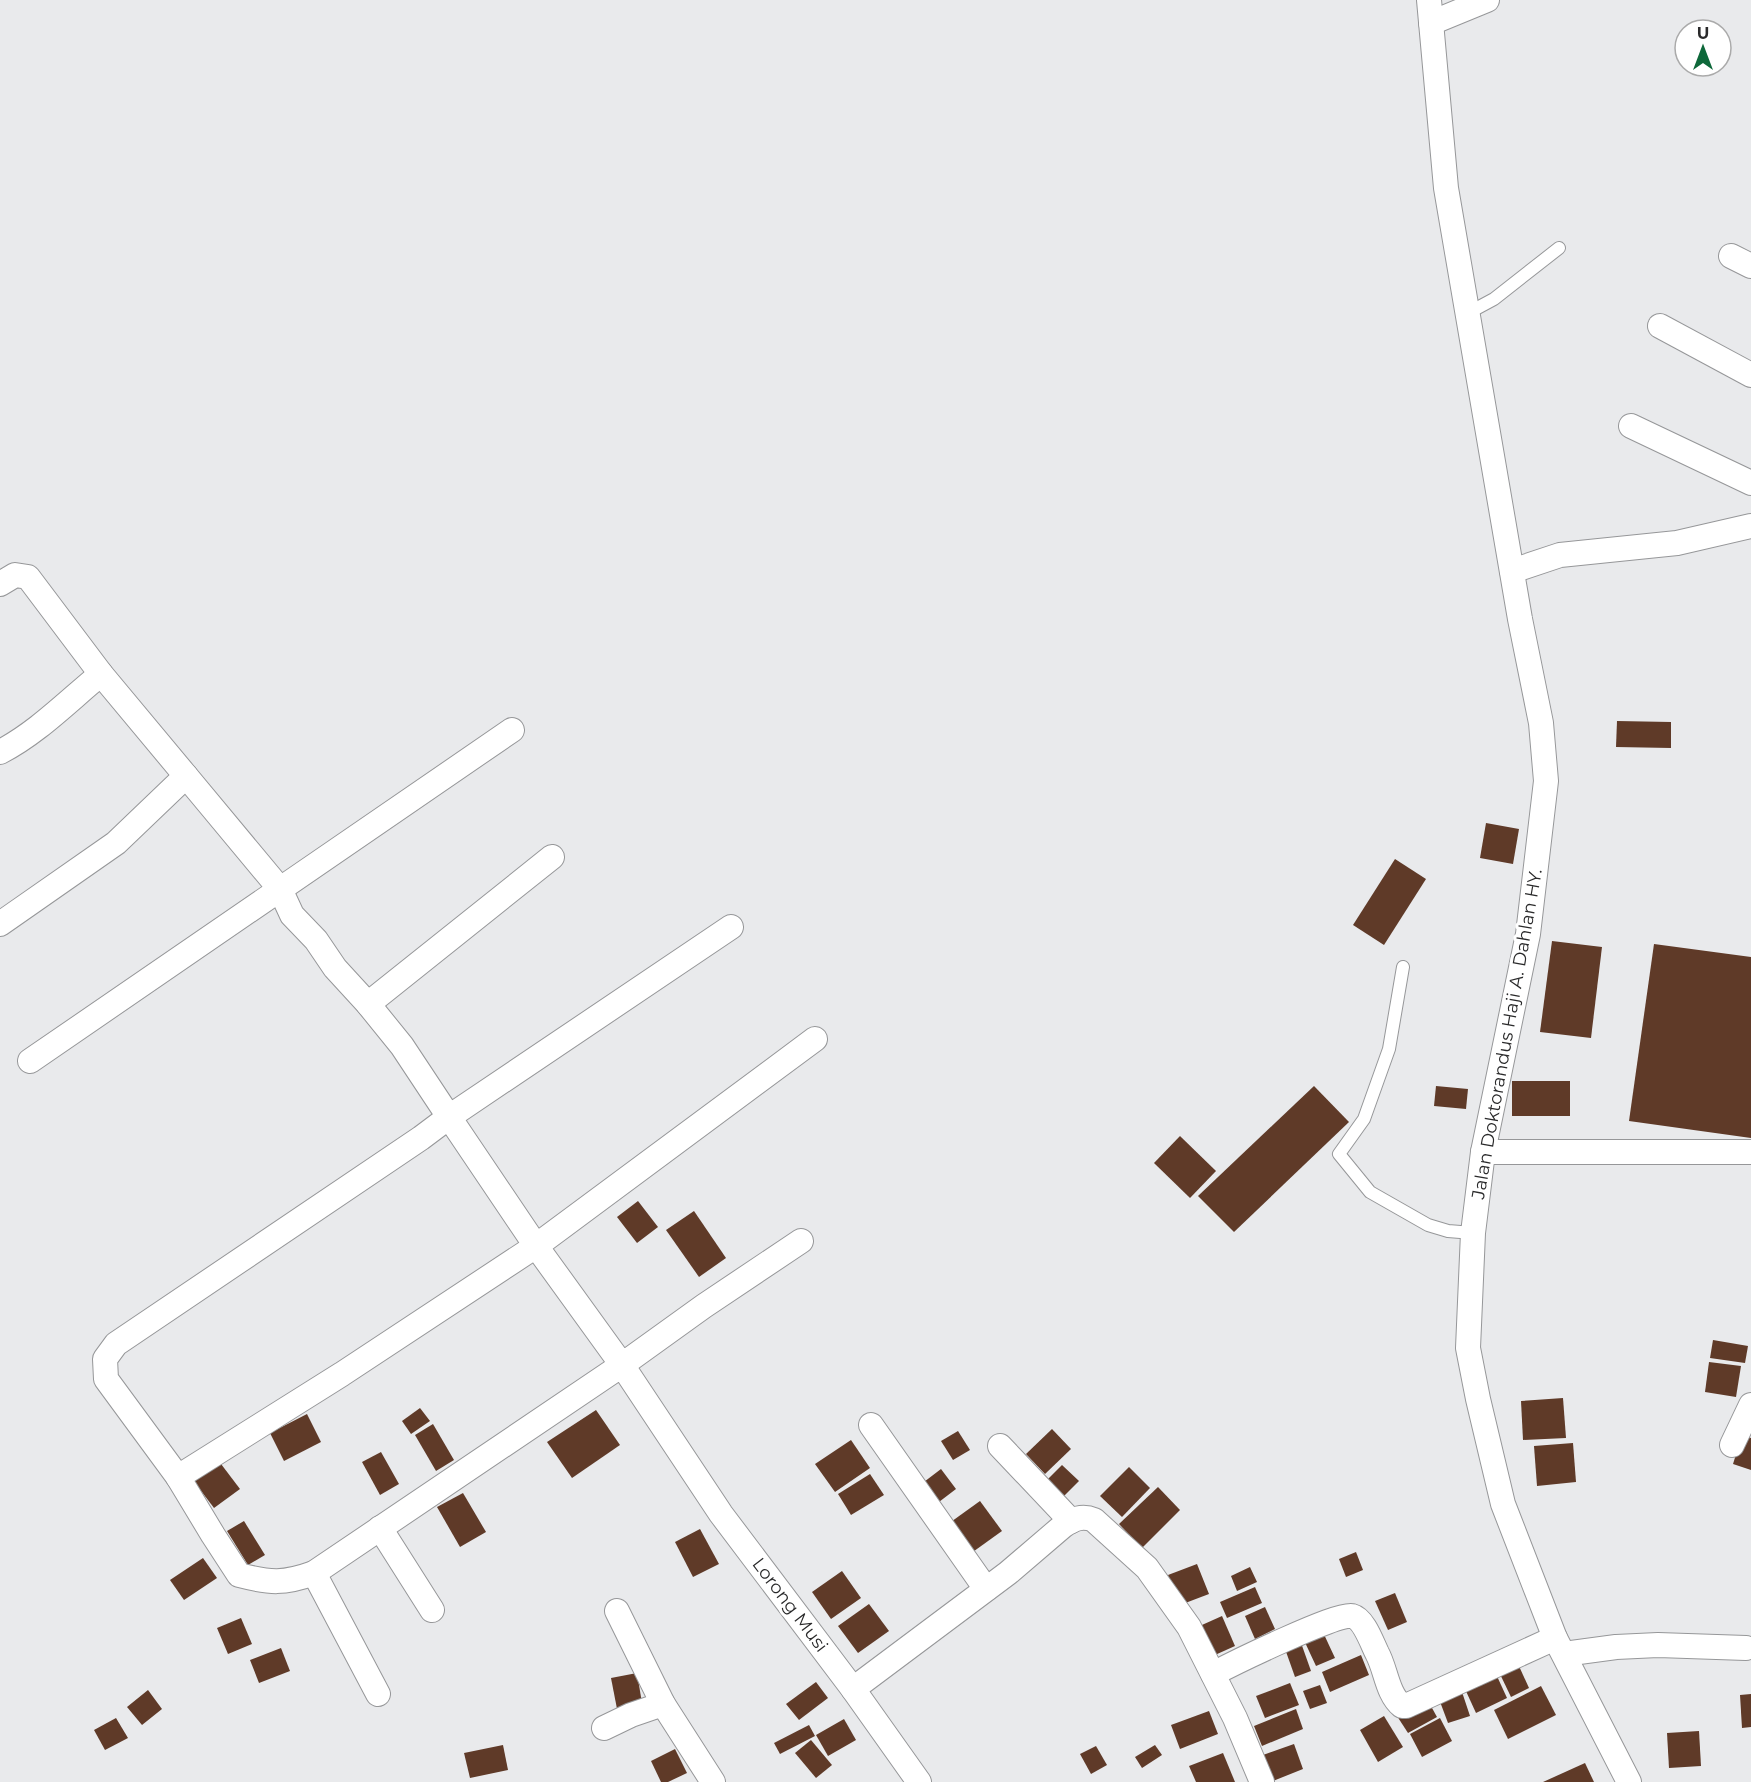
<svg xmlns="http://www.w3.org/2000/svg" width="1751" height="1782" font-family="Montserrat,sans-serif">
  <style>
    .building { fill: #5f3a28 }
    .lines { fill: none; stroke-linecap: round; stroke-linejoin: round }
    .service-casing { stroke: #969799; stroke-width: 14 }
    .minor-casing { stroke: #969799; stroke-width: 26 }
    .service { stroke: #fff; stroke-width: 12 }
    .minor { stroke: #fff; stroke-width: 24 }
    .labels { text-anchor: middle; stroke-width: 6; stroke-linejoin: round; paint-order: stroke }
    .street-label { font-size: 18px; fill: #2a2a2b; stroke: #fff }
  </style>
  <rect width="100%" height="100%" fill="#e9eaec"/>
  <g class="building">
    <path d="M 1617,721 L 1671,722 L 1671,748 L 1616,747 Z"/>
    <path d="M 1486,823 L 1519,829 L 1513,864 L 1480,858 Z"/>
    <path d="M 1395,859 L 1426,879 L 1384,945 L 1353,925 Z"/>
    <path d="M 1552,941 L 1602,947 L 1591,1038 L 1540,1032 Z"/>
    <path d="M 1654,944 L 1751,957 L 1751,1138 L 1629,1121 Z"/>
    <rect x="1512" y="1081" width="58" height="35"/>
    <path d="M 1314,1086 L 1349,1122 L 1234,1232 L 1198,1196 Z"/>
    <path d="M 1436,1086 L 1468,1089 L 1466,1109 L 1434,1106 Z"/>
    <path d="M 1180,1136 L 1216,1171 L 1190,1198 L 1154,1163 Z"/>
    <path d="M 638,1201 L 658,1227 L 637,1243 L 617,1217 Z"/>
    <path d="M 694,1211 L 726,1258 L 699,1277 L 666,1230 Z"/>
    <path d="M 1713,1340 L 1748,1346 L 1745,1363 L 1710,1358 Z"/>
    <path d="M 1709,1362 L 1741,1366 L 1736,1397 L 1705,1392 Z"/>
    <path d="M 1563,1398 L 1566,1438 L 1523,1440 L 1521,1401 Z"/>
    <path d="M 420,1408 L 430,1421 L 411,1434 L 402,1421 Z"/>
    <path d="M 596,1410 L 620,1445 L 572,1478 L 547,1442 Z"/>
    <path d="M 307,1414 L 321,1442 L 284,1461 L 270,1433 Z"/>
    <path d="M 433,1424 L 454,1460 L 436,1471 L 415,1435 Z"/>
    <path d="M 1052,1429 L 1071,1449 L 1045,1474 L 1026,1454 Z"/>
    <path d="M 958,1431 L 970,1450 L 953,1460 L 941,1441 Z"/>
    <path d="M 1742,1435 L 1751,1438 L 1751,1470 L 1733,1464 Z"/>
    <path d="M 851,1440 L 870,1468 L 835,1492 L 815,1464 Z"/>
    <path d="M 1573,1443 L 1576,1482 L 1537,1486 L 1534,1446 Z"/>
    <path d="M 381,1452 L 399,1484 L 380,1495 L 362,1462 Z"/>
    <path d="M 218,1460 L 240,1489 L 214,1508 L 192,1479 Z"/>
    <path d="M 1062,1465 L 1079,1481 L 1063,1497 L 1046,1481 Z"/>
    <path d="M 1129,1467 L 1150,1488 L 1122,1517 L 1100,1496 Z"/>
    <path d="M 941,1469 L 956,1489 L 935,1505 L 920,1485 Z"/>
    <path d="M 870,1474 L 884,1495 L 851,1515 L 838,1494 Z"/>
    <path d="M 1158,1487 L 1180,1510 L 1142,1548 L 1119,1524 Z"/>
    <path d="M 463,1493 L 486,1532 L 460,1547 L 437,1507 Z"/>
    <path d="M 980,1501 L 1002,1531 L 970,1554 L 948,1524 Z"/>
    <path d="M 244,1521 L 265,1555 L 248,1565 L 227,1531 Z"/>
    <path d="M 700,1529 L 719,1564 L 693,1577 L 675,1542 Z"/>
    <path d="M 1356,1552 L 1363,1570 L 1346,1577 L 1339,1559 Z"/>
    <path d="M 203,1558 L 217,1578 L 184,1600 L 170,1580 Z"/>
    <path d="M 1197,1564 L 1209,1594 L 1180,1605 L 1168,1575 Z"/>
    <path d="M 1250,1567 L 1257,1582 L 1237,1591 L 1231,1576 Z"/>
    <path d="M 842,1571 L 861,1598 L 831,1619 L 812,1592 Z"/>
    <path d="M 1255,1587 L 1262,1603 L 1227,1618 L 1220,1602 Z"/>
    <path d="M 1395,1593 L 1407,1622 L 1388,1630 L 1375,1601 Z"/>
    <path d="M 869,1604 L 889,1631 L 858,1653 L 838,1626 Z"/>
    <path d="M 1265,1607 L 1275,1629 L 1255,1639 L 1245,1616 Z"/>
    <path d="M 1222,1616 L 1235,1646 L 1206,1659 L 1193,1629 Z"/>
    <path d="M 241,1618 L 252,1644 L 228,1654 L 217,1628 Z"/>
    <path d="M 1321,1628 L 1335,1658 L 1316,1666 L 1302,1636 Z"/>
    <path d="M 1300,1640 L 1311,1671 L 1295,1677 L 1284,1646 Z"/>
    <path d="M 281,1648 L 290,1671 L 259,1683 L 250,1660 Z"/>
    <path d="M 1361,1655 L 1369,1675 L 1330,1692 L 1322,1672 Z"/>
    <path d="M 1518,1664 L 1529,1688 L 1511,1697 L 1499,1672 Z"/>
    <path d="M 637,1673 L 643,1709 L 618,1714 L 611,1678 Z"/>
    <path d="M 1496,1674 L 1507,1698 L 1476,1713 L 1465,1689 Z"/>
    <path d="M 816,1682 L 828,1698 L 799,1720 L 786,1704 Z"/>
    <path d="M 1290,1683 L 1299,1705 L 1265,1718 L 1256,1696 Z"/>
    <path d="M 1320,1685 L 1327,1703 L 1310,1709 L 1303,1691 Z"/>
    <path d="M 1541,1686 L 1556,1715 L 1508,1739 L 1494,1710 Z"/>
    <path d="M 148,1690 L 162,1709 L 142,1725 L 127,1707 Z"/>
    <path d="M 1462,1692 L 1470,1716 L 1448,1723 L 1439,1699 Z"/>
    <path d="M 1751,1694 L 1751,1727 L 1742,1728 L 1740,1695 Z"/>
    <path d="M 1427,1699 L 1437,1717 L 1408,1733 L 1397,1716 Z"/>
    <path d="M 1296,1709 L 1303,1729 L 1262,1746 L 1254,1726 Z"/>
    <path d="M 1209,1711 L 1218,1734 L 1180,1749 L 1171,1725 Z"/>
    <path d="M 1384,1716 L 1403,1747 L 1378,1762 L 1360,1730 Z"/>
    <path d="M 116,1718 L 128,1738 L 105,1750 L 94,1730 Z"/>
    <path d="M 1440,1718 L 1452,1741 L 1422,1757 L 1410,1734 Z"/>
    <path d="M 844,1719 L 856,1740 L 828,1756 L 816,1735 Z"/>
    <path d="M 809,1725 L 815,1736 L 780,1754 L 774,1743 Z"/>
    <path d="M 1699,1731 L 1701,1766 L 1669,1768 L 1667,1733 Z"/>
    <path d="M 811,1740 L 832,1765 L 816,1778 L 795,1753 Z"/>
    <path d="M 1294,1744 L 1303,1769 L 1273,1781 L 1263,1755 Z"/>
    <path d="M 503,1745 L 508,1770 L 470,1778 L 464,1753 Z"/>
    <path d="M 1155,1745 L 1162,1755 L 1142,1768 L 1135,1757 Z"/>
    <path d="M 1096,1746 L 1107,1765 L 1091,1774 L 1080,1754 Z"/>
    <path d="M 675,1749 L 687,1773 L 668,1782 L 661,1782 L 651,1761 Z"/>
    <path d="M 1223,1753 L 1235,1782 L 1196,1782 L 1189,1766 Z"/>
    <path d="M 1585,1763 L 1594,1782 L 1543,1782 Z"/>
  </g>
  <g class="lines">
    <defs>
      <g id="service">
        <path d="M 1468,313 L 1494,299 L 1559,248"/>
        <path d="M 1403,967 L 1389,1049 L 1364,1119 L 1339,1154 L 1370,1192 L 1428,1225 L 1448,1231 L 1473,1233"/>
      </g>
      <g id="minor">
        <path d="M 1429,0 L 1446,188 L 1520,619 L 1541,723 L 1546,781 L 1528,934 L 1483,1152 L 1473,1233 L 1468,1348 L 1478,1399 L 1503,1504 L 1555,1638 L 1629,1782"/>
        <path d="M 1431,23 L 1487,0"/>
        <path d="M 1731,256 L 1751,266"/>
        <path d="M 1660,326 L 1751,375"/>
        <path d="M 1631,426 L 1751,483"/>
        <path d="M 1512,571 L 1560,555 L 1677,543 L 1751,526"/>
        <path d="M 0,584 L 15,575 L 28,577 L 101,674 L 186,776"/>
        <path d="M 0,752 C 37,733 68,701 101,674"/>
        <path d="M 0,924 L 116,843 L 186,776 L 280,889 L 292,915 L 316,940 L 335,968 L 368,1004 L 402,1046 L 449,1117 L 731,927"/>
        <path d="M 368,1004 L 552,857"/>
        <path d="M 815,1039 L 536,1246 L 449,1117 L 421,1138 L 116,1344 L 105,1359 L 106,1379 L 178,1477 L 213,1535 L 239,1575 C 270,1583 284,1584 314,1573 L 622,1365 L 721,1514 L 853,1689 L 919,1782"/>
        <path d="M 30,1061 L 512,730"/>
        <path d="M 1483,1152 L 1751,1152"/>
        <path d="M 871,1425 L 986,1589"/>
        <path d="M 1732,1445 L 1751,1405"/>
        <path d="M 1000,1446 L 1071,1521"/>
        <path d="M 178,1477 L 342,1374 L 536,1246 L 622,1365 L 704,1306 L 801,1241"/>
        <path d="M 380,1528 L 432,1610"/>
        <path d="M 314,1573 L 378,1694"/>
        <path d="M 617,1611 L 663,1704 L 713,1782"/>
        <path d="M 1564,1654 L 1616,1647 L 1658,1645 L 1746,1648"/>
        <path d="M 1213,1674 C 1232,1664 1338,1612 1352,1616 C 1364,1619 1372,1643 1377,1653 C 1386,1669 1387,1694 1402,1706 L 1406,1706 L 1555,1638"/>
        <path d="M 853,1689 L 1008,1573 L 1063,1526 C 1073,1519 1082,1515 1094,1520 L 1147,1568 L 1189,1627 L 1235,1718 L 1262,1782"/>
        <path d="M 604,1728 L 631,1715 L 663,1704"/>
      </g>
    </defs>
    <use href="#service" class="service-casing"/>
    <use href="#minor" class="minor-casing"/>
    <use href="#service" class="service"/>
    <use href="#minor" class="minor"/>
  </g>
  <g class="labels">
    <g class="street-label">
      <text transform="translate(1507 1034) rotate(-80)" y="6">Jalan Doktorandus Haji A. Dahlan HY.</text>
      <text transform="translate(790 1605) rotate(53)" y="6">Lorong Musi</text>
    </g>
  </g>
  <g transform="translate(1703 48)"><circle r="28" fill="#ffffff" stroke="#aaaaaa" stroke-width="1.5"/>
  <path d="M0-4.5L10 22L0 15L-10 22Z" fill="#0e683a"/>
  <text y="-9" font-size="16" font-weight="bold" text-anchor="middle" fill="#2a2a2b">U</text>
  </g>
</svg>
